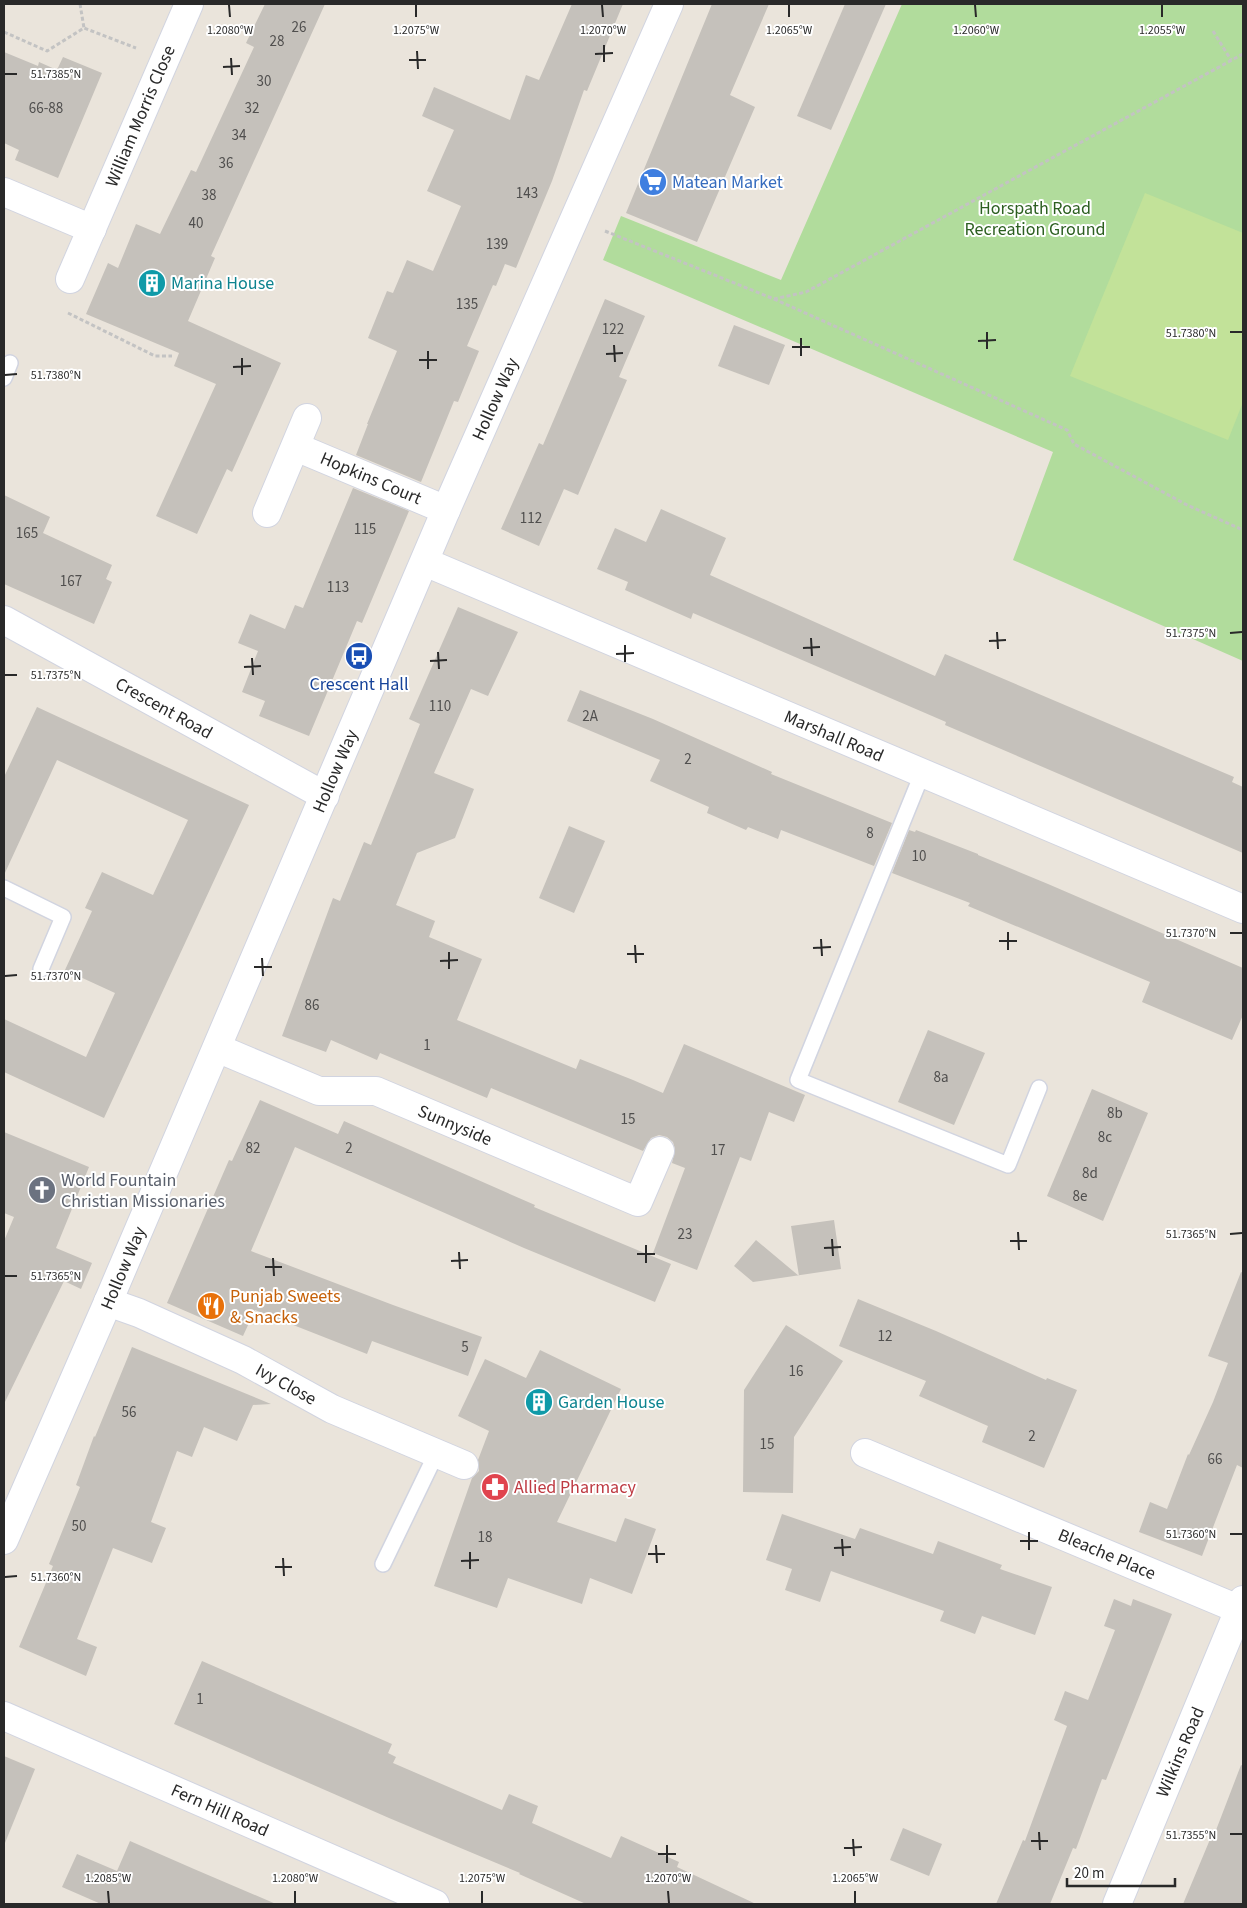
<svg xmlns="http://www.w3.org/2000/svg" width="1247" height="1908" font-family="'Source Sans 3',sans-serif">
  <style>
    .green { fill: #b1dc9c }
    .pitch { fill: #c2e299 }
    .building { fill: #c5c1bb }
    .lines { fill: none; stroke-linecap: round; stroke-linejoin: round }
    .lane-casing { stroke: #d1d4e0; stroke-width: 18 }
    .street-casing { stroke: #d1d4e0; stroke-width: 30 }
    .secondary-casing { stroke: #d1d4e0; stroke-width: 30 }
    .path { stroke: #c3c3c3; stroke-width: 3; stroke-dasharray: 4 2.5; stroke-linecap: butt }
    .lane { stroke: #fff; stroke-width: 15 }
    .street { stroke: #fff; stroke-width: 28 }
    .secondary { stroke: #fff; stroke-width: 28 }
    .ticks { fill: none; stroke: #292929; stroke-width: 2 }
    .labels { text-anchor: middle; stroke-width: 4; stroke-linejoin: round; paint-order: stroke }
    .number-label { font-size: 15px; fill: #504f4e }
    .street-label { font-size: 18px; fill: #292929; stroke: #fff }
    .shop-label { font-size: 18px; fill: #366cbe; stroke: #fff; text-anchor: start }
    .park-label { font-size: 18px; fill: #2c5f20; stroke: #fff }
    .culture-label { font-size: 18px; fill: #0d838f; stroke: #fff; text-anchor: start }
    .transit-label { font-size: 18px; fill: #164399; stroke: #fff }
    .worship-label { font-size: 18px; fill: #5b616d; stroke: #fff; text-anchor: start }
    .food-label { font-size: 18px; fill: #c56008; stroke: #fff; text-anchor: start }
    .health-label { font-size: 18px; fill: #be3a42; stroke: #fff; text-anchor: start }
    .ticks-label { font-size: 12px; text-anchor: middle; fill: #292929; stroke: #fff; stroke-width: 4; stroke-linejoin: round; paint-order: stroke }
  </style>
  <rect width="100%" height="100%" fill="#eae4db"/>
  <path class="green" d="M 902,4 L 1243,4 L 1243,661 L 1013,560 L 1053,452 L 603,260 L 621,216 L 781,280 Z"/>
  <path class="pitch" d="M 1145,193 L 1243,233 L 1243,402 L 1228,440 L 1070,376 Z"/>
  <g class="building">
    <path d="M 265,4 L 325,4 L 211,256 L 215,258 L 188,321 L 281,363 L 232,472 L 227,469 L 197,534 L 156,516 L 216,384 L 174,366 L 179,353 L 86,314 L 108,263 L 118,268 L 136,224 L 160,234 L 191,170 L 196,172 L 254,47 L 246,43 Z"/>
    <path d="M 572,4 L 623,4 L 587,91 L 584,90 L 552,181 L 516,268 L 505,264 L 496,286 L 493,285 L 467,346 L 479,351 L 458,402 L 454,401 L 421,482 L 356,455 L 368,424 L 367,424 L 397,351 L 368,338 L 387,291 L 393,293 L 407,260 L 433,271 L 461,206 L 427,191 L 454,130 L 422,116 L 434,87 L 510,120 L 526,75 L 539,80 Z"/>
    <path d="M 712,4 L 769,4 L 730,95 L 755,107 L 697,242 L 626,213 Z"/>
    <path d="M 845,4 L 886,4 L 831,130 L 797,116 Z"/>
    <path d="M 4,52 L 38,66 L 39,62 L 57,70 L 63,57 L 102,73 L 58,178 L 15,160 L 19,150 L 4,143 Z"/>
    <path d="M 605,299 L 645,316 L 619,377 L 627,380 L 578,495 L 564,489 L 539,546 L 501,529 L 539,443 L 543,445 Z"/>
    <path d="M 734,325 L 785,345 L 769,385 L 718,366 Z"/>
    <path d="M 353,488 L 409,511 L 362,623 L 357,621 L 309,736 L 259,716 L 265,701 L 242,692 L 258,651 L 238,643 L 250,614 L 285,629 L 295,605 L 303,608 Z"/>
    <path d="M 4,495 L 50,517 L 43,533 L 112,565 L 106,579 L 112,582 L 94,624 L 4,584 Z"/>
    <path d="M 661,509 L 726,538 L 710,575 L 935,676 L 945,654 L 1234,777 L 1232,782 L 1243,787 L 1243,853 L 945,725 L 946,722 L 693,613 L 691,619 L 625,590 L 628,582 L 597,569 L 615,528 L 646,542 Z"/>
    <path d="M 458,607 L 518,632 L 488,696 L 471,689 L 434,773 L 474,789 L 455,838 L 417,853 L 396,905 L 435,921 L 429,937 L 482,959 L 457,1020 L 576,1069 L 580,1059 L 633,1080 L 663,1093 L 684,1044 L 805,1095 L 794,1122 L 769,1112 L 751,1161 L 740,1157 L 697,1270 L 653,1253 L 685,1168 L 672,1163 L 675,1149 L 673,1142 L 667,1137 L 659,1135 L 651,1138 L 643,1151 L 491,1088 L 487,1098 L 380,1053 L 377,1060 L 331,1040 L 326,1052 L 282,1036 L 333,898 L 340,901 L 364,842 L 371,845 L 420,724 L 409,719 Z"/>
    <path d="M 580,690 L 653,719 L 772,772 L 771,774 L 892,823 L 874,866 L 781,830 L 778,839 L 748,827 L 746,830 L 707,813 L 709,807 L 650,781 L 660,760 L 567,721 Z"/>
    <path d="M 37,707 L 249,805 L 104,1118 L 4,1072 L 4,1019 L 86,1057 L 115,993 L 65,970 L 92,911 L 85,908 L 102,872 L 153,895 L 188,820 L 57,760 L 4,875 L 4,777 Z"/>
    <path d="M 569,826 L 605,841 L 574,913 L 539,898 Z"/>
    <path d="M 909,830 L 915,832 L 916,830 L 978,854 L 978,855 L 1048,884 L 1243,968 L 1243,1015 L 1232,1040 L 1142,1002 L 1150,982 L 968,906 L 970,903 L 892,873 Z"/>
    <path d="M 928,1030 L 985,1053 L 954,1125 L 898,1102 Z"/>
    <path d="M 1092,1089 L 1148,1113 L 1103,1221 L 1047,1196 Z"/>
    <path d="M 260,1100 L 338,1134 L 344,1121 L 535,1205 L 534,1207 L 671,1264 L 655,1302 L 524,1248 L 295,1147 L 251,1251 L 393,1305 L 482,1337 L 468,1376 L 372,1341 L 367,1354 L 255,1310 L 243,1336 L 167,1303 L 229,1160 L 232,1161 Z"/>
    <path d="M 4,1132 L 89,1167 L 56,1248 L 92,1263 L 81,1289 L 64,1281 L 4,1404 L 4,1241 L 14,1217 L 4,1213 Z"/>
    <path d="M 834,1220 L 841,1269 L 753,1282 L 734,1266 L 756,1240 L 799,1276 L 791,1226 Z"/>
    <path d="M 1241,1272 L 1243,1273 L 1243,1468 L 1237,1465 L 1202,1556 L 1139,1532 L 1150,1502 L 1167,1509 L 1188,1454 L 1189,1455 L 1213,1402 L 1228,1363 L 1208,1356 Z"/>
    <path d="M 858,1299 L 936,1331 L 1046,1380 L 1047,1378 L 1077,1390 L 1044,1468 L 982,1442 L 988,1426 L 919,1396 L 926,1381 L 839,1346 Z"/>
    <path d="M 786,1325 L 843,1361 L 794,1437 L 793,1493 L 743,1492 L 744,1390 Z"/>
    <path d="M 132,1347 L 271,1404 L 253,1405 L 237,1441 L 204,1427 L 192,1457 L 177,1451 L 151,1522 L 166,1528 L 152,1563 L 113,1548 L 77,1639 L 97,1647 L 86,1676 L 19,1647 L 53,1566 L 49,1564 L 80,1487 L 76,1485 L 94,1436 L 95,1437 Z"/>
    <path d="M 540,1350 L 621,1389 L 557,1522 L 616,1542 L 625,1518 L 656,1529 L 632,1594 L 590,1578 L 582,1604 L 508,1578 L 497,1608 L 434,1586 L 472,1478 L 479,1471 L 478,1460 L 489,1431 L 458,1416 L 485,1359 L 526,1378 Z"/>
    <path d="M 782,1514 L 855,1539 L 860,1528 L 933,1554 L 938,1541 L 1002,1565 L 1000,1569 L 1052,1587 L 1035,1635 L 982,1616 L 975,1634 L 940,1621 L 944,1611 L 831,1571 L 820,1602 L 785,1590 L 792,1569 L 766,1560 Z"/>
    <path d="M 1114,1599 L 1131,1606 L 1133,1599 L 1172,1614 L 1106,1780 L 1102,1779 L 1076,1849 L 1073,1848 L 1050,1904 L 996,1904 L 1023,1840 L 1025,1841 L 1067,1726 L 1054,1720 L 1065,1691 L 1088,1700 L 1115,1630 L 1104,1626 Z"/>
    <path d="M 202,1661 L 392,1744 L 388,1753 L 396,1757 L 393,1763 L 502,1810 L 509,1794 L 538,1806 L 532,1823 L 611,1858 L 621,1836 L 679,1862 L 677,1867 L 756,1904 L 586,1904 L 519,1874 L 520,1873 L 389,1818 L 174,1724 Z"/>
    <path d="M 4,1756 L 35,1769 L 5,1843 L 4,1843 Z"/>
    <path d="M 1241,1765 L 1243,1766 L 1243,1904 L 1183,1904 L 1211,1837 L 1213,1838 Z"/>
    <path d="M 903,1828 L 942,1844 L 929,1876 L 890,1860 Z"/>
    <path d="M 130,1841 L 194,1869 L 276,1904 L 101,1904 L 62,1887 L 77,1854 L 117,1871 Z"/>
  </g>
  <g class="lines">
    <defs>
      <g id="lane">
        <path d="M 4,378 L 10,363"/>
        <path d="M 922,774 L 798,1080 L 1008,1165 L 1039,1088"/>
        <path d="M 4,888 L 63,917 L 41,969"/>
        <path d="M 383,1564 L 437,1452"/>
      </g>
      <g id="street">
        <path d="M 4,192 L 92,229"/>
        <path d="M 70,279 L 189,4"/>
        <path d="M 296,447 L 446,510"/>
        <path d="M 267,513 L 307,418"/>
        <path d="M 425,562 L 1243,909"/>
        <path d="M 4,620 L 325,796"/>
        <path d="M 217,1048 L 319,1091 L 376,1091 L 638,1202 L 660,1151"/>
        <path d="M 108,1302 L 139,1313 L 243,1360 L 332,1409 L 464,1465"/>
        <path d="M 865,1453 L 1243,1611"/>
        <path d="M 4,1716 L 435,1904"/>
        <path d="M 1117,1904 L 1243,1600"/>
      </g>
      <path id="secondary" d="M 4,1540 L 108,1302 L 446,510 L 669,4"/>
    </defs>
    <use href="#lane" class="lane-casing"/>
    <use href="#street" class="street-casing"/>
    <use href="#secondary" class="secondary-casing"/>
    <g class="path">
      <path d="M 80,4 L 84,28"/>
      <path d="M 1213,31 L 1231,60"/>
      <path d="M 4,32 L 47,51 L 84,28 L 136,48"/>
      <path d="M 605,231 L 774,299 L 806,292 L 1243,54"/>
      <path d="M 774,299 L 1067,430 L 1074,444 L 1187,505 L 1243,530"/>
      <path d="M 68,313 L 155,356 L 172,356"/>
    </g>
    <use href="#lane" class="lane"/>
    <use href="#street" class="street"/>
    <use href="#secondary" class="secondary"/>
  </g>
  <path class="ticks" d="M 229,5 L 230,17M 416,5 L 416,17M 602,5 L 603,17M 789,5 L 789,17M 975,5 L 976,17M 1162,5 L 1162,17M 604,45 L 604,62M 417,51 L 418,69M 595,54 L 613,53M 231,58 L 232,75M 409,60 L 426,60M 223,67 L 240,66M 5,74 L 17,74M 987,332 L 987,349M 1230,332 L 1242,332M 801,338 L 801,356M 978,341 L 996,340M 614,345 L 615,362M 792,347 L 810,347M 428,351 L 428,369M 606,354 L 623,353M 242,358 L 242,375M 419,360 L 437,360M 233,367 L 251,366M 5,375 L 17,374M 997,632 L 998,649M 1230,633 L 1242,632M 811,638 L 812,656M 989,641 L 1006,640M 625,645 L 625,662M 803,648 L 820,647M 438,652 L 439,669M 616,654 L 634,653M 252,658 L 253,675M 430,661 L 447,660M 244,667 L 261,666M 5,675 L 17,675M 1008,932 L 1008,950M 1230,933 L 1242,933M 821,939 L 822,956M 999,941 L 1017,941M 635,945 L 636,963M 813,948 L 831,947M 449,952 L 449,969M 627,954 L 644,954M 262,958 L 263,976M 440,961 L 458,960M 254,967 L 272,967M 5,976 L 17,975M 1018,1232 L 1019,1250M 1230,1234 L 1242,1233M 832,1239 L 833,1256M 1010,1241 L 1027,1241M 646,1245 L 646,1263M 824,1248 L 841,1247M 459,1252 L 460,1269M 637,1254 L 655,1254M 273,1258 L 274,1276M 451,1261 L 468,1260M 265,1267 L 282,1267M 5,1276 L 17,1276M 1029,1532 L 1029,1550M 1230,1534 L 1242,1534M 842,1539 L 843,1556M 1020,1541 L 1038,1541M 656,1545 L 657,1563M 834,1548 L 851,1547M 470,1552 L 470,1569M 648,1554 L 665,1554M 283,1558 L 284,1576M 461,1561 L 479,1560M 275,1567 L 292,1567M 5,1577 L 17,1576M 1039,1832 L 1040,1850M 1230,1834 L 1242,1834M 853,1839 L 854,1856M 1031,1841 L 1048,1841M 667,1845 L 667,1863M 844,1848 L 862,1847M 658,1854 L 676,1854M 108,1891 L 109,1903M 295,1891 L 295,1903M 482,1891 L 482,1903M 668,1891 L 669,1903M 855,1891 L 855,1903"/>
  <defs>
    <symbol id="supermarket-disc" viewBox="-11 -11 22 22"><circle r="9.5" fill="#3f7fe0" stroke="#fff"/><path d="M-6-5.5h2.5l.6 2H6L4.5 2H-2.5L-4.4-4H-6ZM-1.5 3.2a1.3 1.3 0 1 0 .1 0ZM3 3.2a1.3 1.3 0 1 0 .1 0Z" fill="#fff"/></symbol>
    <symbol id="building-disc" viewBox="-11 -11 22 22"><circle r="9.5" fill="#0f9aa8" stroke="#fff"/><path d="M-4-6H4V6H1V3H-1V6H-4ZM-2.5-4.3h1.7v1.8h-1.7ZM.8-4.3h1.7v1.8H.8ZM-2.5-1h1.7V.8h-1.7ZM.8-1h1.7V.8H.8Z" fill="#fff"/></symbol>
    <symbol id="bus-disc" viewBox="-11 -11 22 22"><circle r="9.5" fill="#1a4fb4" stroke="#fff"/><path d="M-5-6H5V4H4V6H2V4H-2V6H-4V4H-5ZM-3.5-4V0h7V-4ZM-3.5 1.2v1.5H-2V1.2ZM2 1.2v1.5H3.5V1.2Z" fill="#fff"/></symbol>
    <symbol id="church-disc" viewBox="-11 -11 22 22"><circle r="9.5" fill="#6b7280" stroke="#fff"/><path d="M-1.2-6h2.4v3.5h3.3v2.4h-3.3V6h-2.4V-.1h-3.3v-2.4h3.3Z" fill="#fff"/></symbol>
    <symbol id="restaurant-disc" viewBox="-11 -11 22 22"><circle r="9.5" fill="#e8710a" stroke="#fff"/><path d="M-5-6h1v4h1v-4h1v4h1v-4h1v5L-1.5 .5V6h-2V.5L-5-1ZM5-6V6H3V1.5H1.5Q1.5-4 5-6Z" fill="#fff"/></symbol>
    <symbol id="pharmacy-disc" viewBox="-11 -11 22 22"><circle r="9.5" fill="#e0444e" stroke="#fff"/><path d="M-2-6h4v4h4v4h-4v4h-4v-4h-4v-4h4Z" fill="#fff"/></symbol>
  </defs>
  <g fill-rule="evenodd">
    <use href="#supermarket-disc" x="637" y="166" width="32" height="32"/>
    <use href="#building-disc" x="136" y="267" width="32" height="32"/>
    <use href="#bus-disc" x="343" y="640" width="32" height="32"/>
    <use href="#church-disc" x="26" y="1174" width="32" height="32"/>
    <use href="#restaurant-disc" x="195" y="1290" width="32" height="32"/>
    <use href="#building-disc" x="523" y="1386" width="32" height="32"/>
    <use href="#pharmacy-disc" x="479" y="1471" width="32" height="32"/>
  </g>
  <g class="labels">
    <g class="number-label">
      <text x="299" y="32">26</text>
      <text x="277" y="46">28</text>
      <text x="264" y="86">30</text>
      <text x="46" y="113">66-88</text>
      <text x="252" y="113">32</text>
      <text x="239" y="140">34</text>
      <text x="226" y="168">36</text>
      <text x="527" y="198">143</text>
      <text x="209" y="200">38</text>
      <text x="196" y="228">40</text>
      <text x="497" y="249">139</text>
      <text x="467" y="309">135</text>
      <text x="613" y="334">122</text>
      <text x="531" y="523">112</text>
      <text x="365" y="534">115</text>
      <text x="27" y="538">165</text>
      <text x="71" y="586">167</text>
      <text x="338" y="592">113</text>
      <text x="440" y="711">110</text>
      <text x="590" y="721">2A</text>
      <text x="688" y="764">2</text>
      <text x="870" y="838">8</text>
      <text x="919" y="861">10</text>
      <text x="312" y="1010">86</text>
      <text x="427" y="1050">1</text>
      <text x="941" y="1082">8a</text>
      <text x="1115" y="1118">8b</text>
      <text x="628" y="1124">15</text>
      <text x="1105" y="1142">8c</text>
      <text x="253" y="1153">82</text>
      <text x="349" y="1153">2</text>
      <text x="718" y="1155">17</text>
      <text x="1090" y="1178">8d</text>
      <text x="1080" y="1201">8e</text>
      <text x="685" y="1239">23</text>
      <text x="885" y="1341">12</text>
      <text x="465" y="1352">5</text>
      <text x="796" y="1376">16</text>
      <text x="129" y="1417">56</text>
      <text x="1032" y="1441">2</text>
      <text x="767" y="1449">15</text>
      <text x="1215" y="1464">66</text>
      <text x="79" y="1531">50</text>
      <text x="485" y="1542">18</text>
      <text x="200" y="1704">1</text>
    </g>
    <g class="street-label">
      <text transform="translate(140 116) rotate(-67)" y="6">William Morris Close</text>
      <text transform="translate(495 399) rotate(-66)" y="6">Hollow Way</text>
      <text transform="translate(371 478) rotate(23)" y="6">Hopkins Court</text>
      <text transform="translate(164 708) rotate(29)" y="6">Crescent Road</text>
      <text transform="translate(834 736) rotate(23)" y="6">Marshall Road</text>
      <text transform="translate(335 771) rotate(-67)" y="6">Hollow Way</text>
      <text transform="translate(455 1125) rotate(23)" y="6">Sunnyside</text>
      <text transform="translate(123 1268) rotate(-67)" y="6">Hollow Way</text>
      <text transform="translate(286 1384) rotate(29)" y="6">Ivy Close</text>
      <text transform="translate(1107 1554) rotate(23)" y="6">Bleache Place</text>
      <text transform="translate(1180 1752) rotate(-67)" y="6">Wilkins Road</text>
      <text transform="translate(220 1810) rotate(24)" y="6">Fern Hill Road</text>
    </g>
    <g class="shop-label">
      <text x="672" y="188">Matean Market</text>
    </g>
    <g class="park-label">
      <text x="1035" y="214">Horspath Road<tspan x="1035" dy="21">Recreation Ground</tspan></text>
    </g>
    <g class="culture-label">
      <text x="171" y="289">Marina House</text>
      <text x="558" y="1408">Garden House</text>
    </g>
    <g class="transit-label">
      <text x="359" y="690">Crescent Hall</text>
    </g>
    <g class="worship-label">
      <text x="61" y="1186">World Fountain<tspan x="61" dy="21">Christian Missionaries</tspan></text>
    </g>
    <g class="food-label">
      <text x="230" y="1302">Punjab Sweets<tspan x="230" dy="21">&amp; Snacks</tspan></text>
    </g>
    <g class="health-label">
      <text x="514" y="1493">Allied Pharmacy</text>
    </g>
  </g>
  <g class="ticks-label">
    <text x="230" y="34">1.2080°W</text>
    <text x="416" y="34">1.2075°W</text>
    <text x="603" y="34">1.2070°W</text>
    <text x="789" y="34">1.2065°W</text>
    <text x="976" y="34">1.2060°W</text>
    <text x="1162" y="34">1.2055°W</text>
    <text x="56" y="78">51.7385°N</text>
    <text x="1191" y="337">51.7380°N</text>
    <text x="56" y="379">51.7380°N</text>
    <text x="1191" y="637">51.7375°N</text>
    <text x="56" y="679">51.7375°N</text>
    <text x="1191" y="937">51.7370°N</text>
    <text x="56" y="980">51.7370°N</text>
    <text x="1191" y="1238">51.7365°N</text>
    <text x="56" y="1280">51.7365°N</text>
    <text x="1191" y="1538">51.7360°N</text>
    <text x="56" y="1581">51.7360°N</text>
    <text x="1191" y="1839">51.7355°N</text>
    <text x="108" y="1882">1.2085°W</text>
    <text x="295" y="1882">1.2080°W</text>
    <text x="482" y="1882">1.2075°W</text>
    <text x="668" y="1882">1.2070°W</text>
    <text x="855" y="1882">1.2065°W</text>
  </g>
  <rect width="1247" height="1908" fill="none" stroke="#292929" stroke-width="10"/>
  <path d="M1067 1878v8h108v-8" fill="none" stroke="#292929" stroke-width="2.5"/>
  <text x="1074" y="1878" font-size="15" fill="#292929" stroke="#ffffff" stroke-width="4" paint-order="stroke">20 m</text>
</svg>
